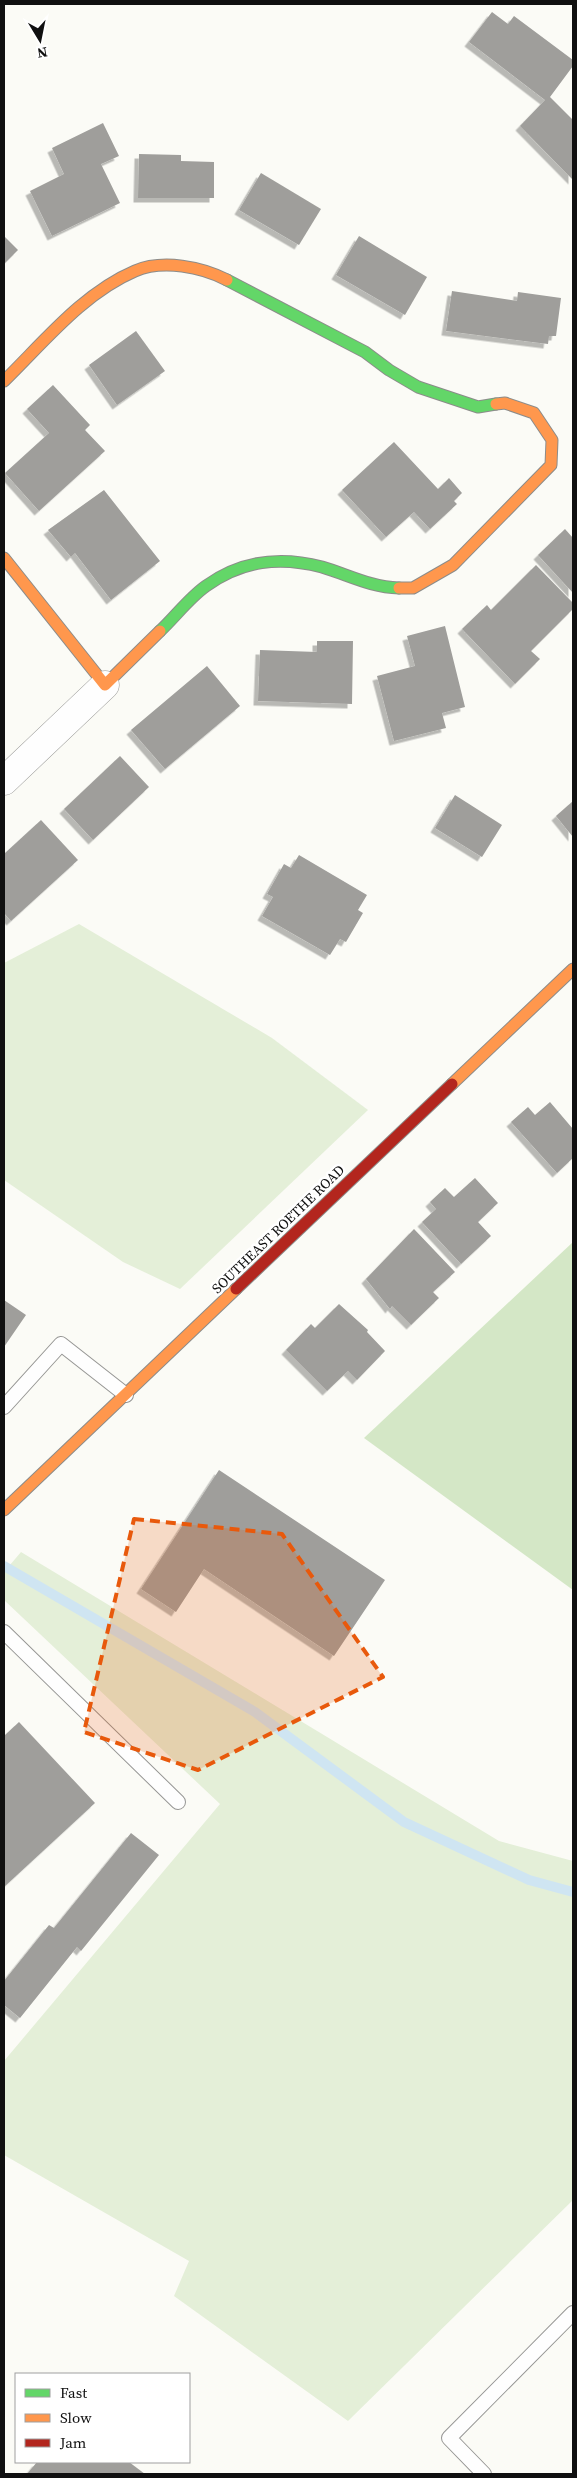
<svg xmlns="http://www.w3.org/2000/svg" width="577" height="2478" font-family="'Source Serif 4',serif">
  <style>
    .green { fill: #e4efd8 }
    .forest { fill: #d4e7c6 }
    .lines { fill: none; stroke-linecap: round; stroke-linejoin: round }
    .stream { stroke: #cfe5f2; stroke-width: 10 }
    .building { fill: #9f9e9b; filter: url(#shadow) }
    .lane-casing { stroke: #969694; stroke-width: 16 }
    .street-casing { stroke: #969694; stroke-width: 29 }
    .fast-casing { stroke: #8c8c8a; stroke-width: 13 }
    .slow-casing { stroke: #8c8c8a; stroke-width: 13 }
    .jam-casing { stroke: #8c8c8a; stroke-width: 13 }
    .lane { stroke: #fefefe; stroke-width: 14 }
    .street { stroke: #fefefe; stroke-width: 28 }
    .fast { stroke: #63d668; stroke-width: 11 }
    .slow { stroke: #ff974d; stroke-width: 11 }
    .jam { stroke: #b3261e; stroke-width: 11 }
    .marked { fill: #e8590c; fill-opacity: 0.2; stroke: #e8590c; stroke-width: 4; stroke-dasharray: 10 6; stroke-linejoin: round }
    .labels { text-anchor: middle; stroke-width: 5; stroke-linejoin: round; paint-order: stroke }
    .street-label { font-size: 14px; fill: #101010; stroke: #fff }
  </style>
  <defs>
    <filter id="shadow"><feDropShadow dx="-4.5" dy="4.5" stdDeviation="0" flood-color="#0004"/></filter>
  </defs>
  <rect width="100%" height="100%" fill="#fbfbf6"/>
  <g class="green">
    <path d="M 79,924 L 272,1038 L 368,1110 L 180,1289 L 123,1262 L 4,1180 L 4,963 Z"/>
    <path d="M 21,1552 L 499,1841 L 573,1861 L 573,2200 L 348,2421 L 174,2296 L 189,2261 L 4,2155 L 4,2061 L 220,1804 L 4,1600 L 4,1572 Z"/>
  </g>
  <path class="forest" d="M 573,1242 L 573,1590 L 364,1438 Z"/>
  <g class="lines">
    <path class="stream" d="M 4,1566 L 255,1712 L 404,1822 L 529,1880 L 573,1892"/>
  </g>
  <g class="building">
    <path d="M 492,12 L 508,24 L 514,16 L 573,60 L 573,66 L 550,97 L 573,120 L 573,180 L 520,126 L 545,100 L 469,42 Z"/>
    <path d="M 103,123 L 119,156 L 101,164 L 120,203 L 52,236 L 30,191 L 64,174 L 52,148 Z"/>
    <path d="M 139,154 L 181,155 L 181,161 L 214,162 L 214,198 L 138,198 Z"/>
    <path d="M 261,173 L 321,209 L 299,245 L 239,210 Z"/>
    <path d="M 4,236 L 18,250 L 4,264 Z"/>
    <path d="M 359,236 L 427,277 L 405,315 L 336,275 Z"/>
    <path d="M 452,291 L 517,301 L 518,292 L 561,298 L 556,336 L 549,336 L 548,344 L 446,331 Z"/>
    <path d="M 136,331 L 165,371 L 117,405 L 89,365 Z"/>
    <path d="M 53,385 L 90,425 L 85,430 L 105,451 L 39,511 L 5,473 L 49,433 L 27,409 Z"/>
    <path d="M 394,442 L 438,489 L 449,478 L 462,493 L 454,501 L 457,504 L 430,529 L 414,512 L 386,537 L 342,490 Z"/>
    <path d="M 104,490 L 160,561 L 111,600 L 75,553 L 71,557 L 48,530 Z"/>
    <path d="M 565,529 L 573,538 L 573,593 L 538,555 Z"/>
    <path d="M 536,565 L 573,603 L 573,609 L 531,651 L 540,659 L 515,684 L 462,629 L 487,605 L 491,610 Z"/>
    <path d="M 445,626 L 465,707 L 442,713 L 446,728 L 394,741 L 377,676 L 415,666 L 407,636 Z"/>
    <path d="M 317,641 L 353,641 L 352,704 L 258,701 L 260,650 L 317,652 Z"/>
    <path d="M 207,666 L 240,706 L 165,769 L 131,730 Z"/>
    <path d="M 120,756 L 149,787 L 93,840 L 64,809 Z"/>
    <path d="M 455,795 L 502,825 L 482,857 L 435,828 Z"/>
    <path d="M 573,801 L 573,837 L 556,816 Z"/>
    <path d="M 41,820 L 78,860 L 11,921 L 4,913 L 4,854 Z"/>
    <path d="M 299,855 L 367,895 L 358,910 L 363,913 L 346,942 L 340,939 L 330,955 L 262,916 L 273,897 L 267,894 L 284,864 L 291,868 Z"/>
    <path d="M 550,1102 L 573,1129 L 573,1158 L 557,1173 L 511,1122 L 528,1107 L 535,1115 Z"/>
    <path d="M 475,1178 L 498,1203 L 478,1222 L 491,1236 L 461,1264 L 422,1222 L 436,1209 L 430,1202 L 445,1188 L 454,1197 Z"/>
    <path d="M 414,1229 L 455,1272 L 433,1292 L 439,1298 L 411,1325 L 392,1306 L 390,1309 L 366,1279 Z"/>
    <path d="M 4,1300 L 26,1315 L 4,1347 Z"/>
    <path d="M 339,1304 L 368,1330 L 367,1332 L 385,1351 L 357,1380 L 348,1371 L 327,1391 L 286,1350 L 311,1324 L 315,1328 Z"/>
    <path d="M 219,1470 L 385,1580 L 334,1656 L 204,1569 L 176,1612 L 141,1589 Z"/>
    <path d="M 19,1722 L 95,1803 L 4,1887 L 4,1736 Z"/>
    <path d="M 131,1833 L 159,1855 L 81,1951 L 77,1947 L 20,2018 L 4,2005 L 4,1981 L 49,1925 L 54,1928 Z"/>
    <path d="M 37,2462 L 129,2462 L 145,2474 L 27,2474 Z"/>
  </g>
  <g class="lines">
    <defs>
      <g id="lane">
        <path d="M 4,1407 L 61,1344 L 126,1395"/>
        <path d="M 4,1632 L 178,1802"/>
        <path d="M 484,2474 L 449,2438 L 573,2313"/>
      </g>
      <path id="street" d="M 4,781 L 105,685"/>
      <g id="fast">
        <path d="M 227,280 L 365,352 L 389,370 L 418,387 L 478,407 L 496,404"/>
        <path d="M 160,631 C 175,617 189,598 206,586 C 242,560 280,556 322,567 C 349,575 370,587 399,588"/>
      </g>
      <g id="slow">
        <path d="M 4,381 C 43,343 83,293 135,271 C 163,259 202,267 227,280"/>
        <path d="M 4,558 L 105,685 L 160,631"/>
        <path d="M 399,588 L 413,588 L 453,565 L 551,465 L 552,440 L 534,413 L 505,403 L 496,404"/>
        <path d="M 452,1084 L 573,969"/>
        <path d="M 4,1510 L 236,1289"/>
      </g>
      <path id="jam" d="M 236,1289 L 452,1084"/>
    </defs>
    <use href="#lane" class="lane-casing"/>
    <use href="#street" class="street-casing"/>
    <use href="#fast" class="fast-casing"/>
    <use href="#slow" class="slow-casing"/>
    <use href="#jam" class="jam-casing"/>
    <use href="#lane" class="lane"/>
    <use href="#street" class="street"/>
    <use href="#fast" class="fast"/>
    <use href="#slow" class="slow"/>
    <use href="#jam" class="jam"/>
  </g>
  <path class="marked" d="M 134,1519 L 282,1534 L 383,1677 L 198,1770 L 84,1732 Z"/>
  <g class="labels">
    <g class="street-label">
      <text transform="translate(278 1229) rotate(-44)" y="5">SOUTHEAST ROETHE ROAD</text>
    </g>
  </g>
  <rect width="577" height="2478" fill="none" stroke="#101010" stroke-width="10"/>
  <rect x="15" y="2373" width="175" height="90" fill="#ffffff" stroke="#9f9f9f"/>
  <rect x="25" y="2389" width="25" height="8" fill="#63d668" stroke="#9f9f9f"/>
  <text x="60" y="2398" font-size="15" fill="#101010">Fast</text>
  <rect x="25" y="2414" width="25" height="8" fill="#ff974d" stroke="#9f9f9f"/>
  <text x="60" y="2423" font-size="15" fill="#101010">Slow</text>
  <rect x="25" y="2439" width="25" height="8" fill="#b3261e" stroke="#9f9f9f"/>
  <text x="60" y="2448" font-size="15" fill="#101010">Jam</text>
  <g transform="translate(40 40) rotate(170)" stroke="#ffffff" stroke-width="4" paint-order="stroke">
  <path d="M0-4L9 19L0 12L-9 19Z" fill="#101010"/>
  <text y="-8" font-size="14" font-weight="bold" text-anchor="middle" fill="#101010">N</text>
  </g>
</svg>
